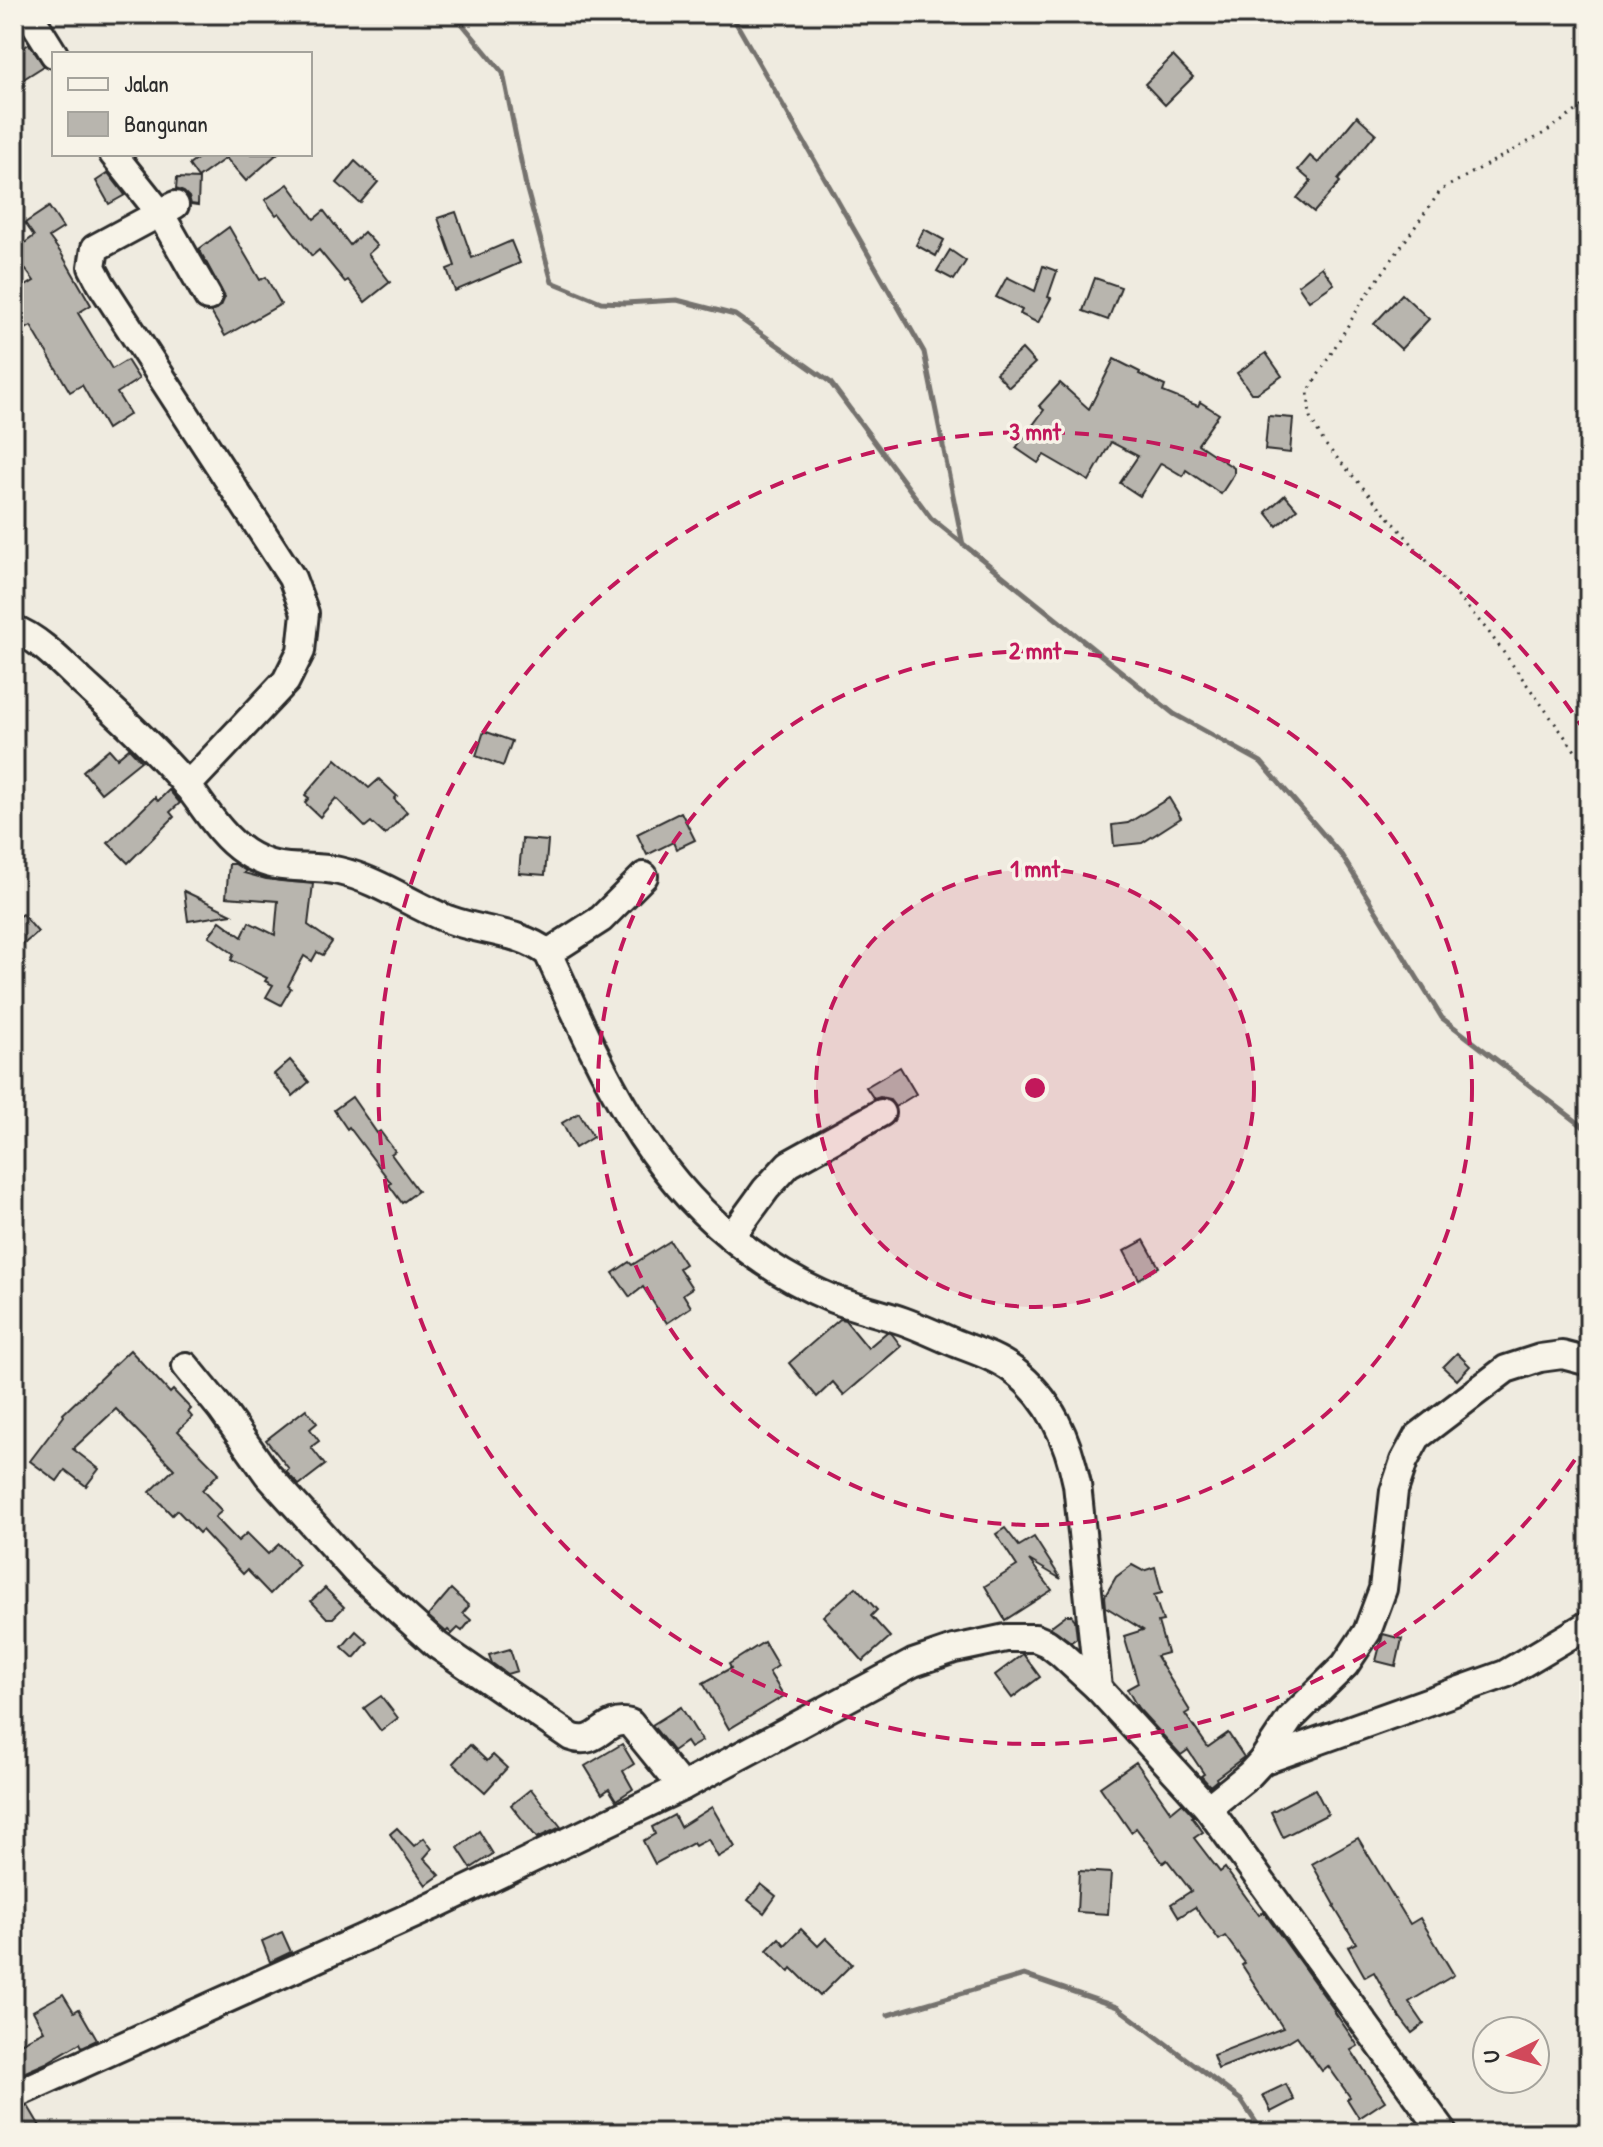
<svg xmlns="http://www.w3.org/2000/svg" width="1603" height="2147" font-family="'Patrick Hand',sans-serif">
  <style>
    .lines { fill: none; stroke-linecap: round; stroke-linejoin: round }
    .stream { stroke: #74726e; stroke-width: 5 }
    .building { fill: #b8b5ae; stroke: #2b2b2b; stroke-width: 2 }
    .minor-casing { stroke: #2b2b2b; stroke-width: 32 }
    .path { stroke: #2b2b2b; stroke-width: 3; stroke-dasharray: 2 6; stroke-linecap: butt }
    .minor { stroke: #f7f3e8; stroke-width: 26 }
    .ring { fill: none; stroke: #c2185b; stroke-width: 4; stroke-dasharray: 14 10 }
    .centre { fill: #c2185b; stroke: #f7f3e8; stroke-width: 4 }
    .ring-label { font-size: 24px; text-anchor: middle; font-weight: bold; fill: #c2185b; stroke: #f7f3e8; stroke-width: 7; stroke-linejoin: round; paint-order: stroke }
  </style>
  <rect width="100%" height="100%" fill="#efebe0"/>
  <filter id="ink" filterUnits="userSpaceOnUse"><feTurbulence type="fractalNoise" baseFrequency=".0125" numOctaves="2"/><feDisplacementMap in="SourceGraphic" scale="16" xChannelSelector="R" yChannelSelector="G"/><feConvolveMatrix kernelMatrix="1 2 1 2 8 2 1 2 1" color-interpolation-filters="sRGB"/></filter>
  <g filter="url(#ink)">
    <g class="lines">
      <g class="stream">
        <path d="M 454,14 L 503,73 L 526,186 L 552,282 L 601,302 L 625,303 L 677,300 L 735,315 L 830,382 L 931,518 L 1174,714 L 1261,762 L 1342,856 L 1442,1018 L 1589,1131"/>
        <path d="M 731,14 L 924,352 L 963,545"/>
        <path d="M 888,2015 L 1024,1975 L 1117,2007 L 1241,2100 L 1263,2133"/>
      </g>
    </g>
    <g class="building">
      <path d="M 29,44 L 44,66 L 14,85 L 14,54 Z"/>
      <path d="M 1173,56 L 1193,77 L 1165,105 L 1145,84 Z"/>
      <path d="M 1357,116 L 1376,133 L 1338,180 L 1340,182 L 1314,212 L 1297,198 L 1311,181 L 1298,170 L 1310,156 L 1318,163 Z"/>
      <path d="M 204,154 L 277,154 L 246,181 L 226,158 L 198,178 L 189,165 Z"/>
      <path d="M 355,161 L 378,182 L 360,203 L 337,183 Z"/>
      <path d="M 108,173 L 125,195 L 109,204 L 96,181 Z"/>
      <path d="M 177,178 L 199,179 L 198,205 L 191,204 L 189,197 L 184,192 L 176,189 Z"/>
      <path d="M 288,184 L 314,219 L 324,211 L 350,245 L 364,232 L 377,246 L 368,254 L 390,282 L 365,302 L 348,280 L 345,282 L 319,250 L 312,256 L 279,213 L 276,215 L 265,200 Z"/>
      <path d="M 49,207 L 63,228 L 49,237 L 61,253 L 91,305 L 78,313 L 112,369 L 127,360 L 139,379 L 117,393 L 130,414 L 107,429 L 82,385 L 70,392 L 31,326 L 14,336 L 14,293 L 34,281 L 14,254 L 14,251 L 34,236 L 25,223 Z"/>
      <path d="M 456,212 L 472,258 L 511,241 L 520,263 L 455,291 L 447,269 L 455,266 L 438,218 Z"/>
      <path d="M 229,227 L 260,280 L 266,277 L 281,304 L 225,336 L 211,312 L 221,306 L 225,297 L 199,249 Z"/>
      <path d="M 924,229 L 944,240 L 936,256 L 916,245 Z"/>
      <path d="M 950,250 L 966,261 L 954,280 L 937,271 Z"/>
      <path d="M 1043,266 L 1057,271 L 1048,297 L 1051,298 L 1038,323 L 1020,314 L 1022,310 L 996,297 L 1007,277 L 1035,291 Z"/>
      <path d="M 1322,267 L 1334,284 L 1309,301 L 1298,285 Z"/>
      <path d="M 1095,278 L 1121,287 L 1108,320 L 1083,311 Z"/>
      <path d="M 1402,294 L 1429,319 L 1401,349 L 1374,324 Z"/>
      <path d="M 1022,349 L 1035,363 L 1009,387 L 996,373 Z"/>
      <path d="M 1266,353 L 1282,376 L 1257,393 L 1251,393 L 1237,373 Z"/>
      <path d="M 1114,359 L 1140,372 L 1139,374 L 1165,386 L 1163,392 L 1198,406 L 1200,402 L 1219,414 L 1198,444 L 1234,468 L 1234,474 L 1221,494 L 1186,470 L 1183,476 L 1161,463 L 1140,496 L 1120,483 L 1138,456 L 1111,442 L 1089,481 L 1044,455 L 1038,463 L 1016,448 L 1044,410 L 1039,406 L 1060,383 L 1089,409 Z"/>
      <path d="M 1268,416 L 1293,418 L 1290,453 L 1265,450 Z"/>
      <path d="M 1285,495 L 1297,509 L 1277,526 L 1266,512 Z"/>
      <path d="M 484,731 L 512,741 L 503,766 L 476,756 Z"/>
      <path d="M 129,748 L 141,761 L 101,793 L 83,771 L 109,749 L 117,758 Z"/>
      <path d="M 336,759 L 369,788 L 379,779 L 397,796 L 394,799 L 407,812 L 385,835 L 371,822 L 365,827 L 336,798 L 320,817 L 305,803 L 309,798 L 305,795 Z"/>
      <path d="M 169,790 L 180,803 L 170,812 L 174,817 L 128,863 L 108,843 L 155,797 L 158,801 Z"/>
      <path d="M 1169,798 L 1181,818 L 1142,843 L 1114,846 L 1112,825 L 1128,823 Z"/>
      <path d="M 681,812 L 695,840 L 676,849 L 673,842 L 647,855 L 637,834 Z"/>
      <path d="M 522,839 L 548,841 L 545,875 L 519,873 Z"/>
      <path d="M 229,864 L 235,864 L 246,871 L 244,873 L 266,879 L 313,884 L 308,925 L 332,942 L 323,955 L 317,952 L 312,961 L 304,956 L 288,986 L 291,988 L 281,1005 L 266,997 L 273,985 L 265,981 L 267,978 L 231,960 L 234,954 L 209,936 L 220,921 L 242,937 L 249,922 L 275,935 L 278,901 L 226,897 Z"/>
      <path d="M 184,891 L 232,914 L 188,921 Z"/>
      <path d="M 22,914 L 38,932 L 14,952 L 14,920 Z"/>
      <path d="M 290,1060 L 309,1082 L 293,1096 L 274,1074 Z"/>
      <path d="M 900,1067 L 916,1094 L 895,1107 L 889,1099 L 880,1097 L 874,1099 L 866,1087 Z"/>
      <path d="M 352,1097 L 377,1133 L 380,1131 L 395,1151 L 391,1154 L 418,1191 L 402,1203 L 389,1185 L 391,1183 L 349,1127 L 347,1129 L 334,1110 Z"/>
      <path d="M 579,1113 L 593,1137 L 575,1148 L 562,1123 Z"/>
      <path d="M 1144,1240 L 1159,1267 L 1139,1279 L 1124,1251 Z"/>
      <path d="M 670,1241 L 685,1264 L 679,1268 L 692,1288 L 683,1294 L 691,1307 L 667,1323 L 643,1287 L 630,1297 L 613,1273 L 629,1262 L 632,1265 Z"/>
      <path d="M 840,1319 L 845,1320 L 868,1348 L 887,1332 L 892,1334 L 901,1346 L 844,1395 L 833,1382 L 817,1397 L 789,1363 Z"/>
      <path d="M 130,1350 L 170,1393 L 173,1390 L 191,1409 L 188,1412 L 192,1417 L 178,1431 L 219,1473 L 202,1490 L 222,1511 L 215,1517 L 238,1541 L 247,1533 L 268,1554 L 279,1544 L 299,1565 L 270,1594 L 247,1570 L 243,1574 L 202,1530 L 199,1533 L 177,1510 L 172,1515 L 150,1492 L 174,1469 L 116,1409 L 73,1449 L 99,1469 L 86,1486 L 65,1470 L 57,1481 L 30,1461 L 64,1416 L 63,1414 Z"/>
      <path d="M 1457,1353 L 1470,1366 L 1457,1380 L 1443,1367 Z"/>
      <path d="M 306,1409 L 317,1423 L 310,1429 L 319,1441 L 311,1447 L 325,1465 L 299,1485 L 286,1472 L 289,1469 L 266,1440 Z"/>
      <path d="M 1005,1528 L 1019,1546 L 1034,1537 L 1061,1579 L 1029,1560 L 1052,1590 L 1005,1620 L 985,1586 L 1017,1566 L 996,1534 Z"/>
      <path d="M 1132,1565 L 1143,1571 L 1155,1567 L 1162,1593 L 1154,1595 L 1163,1621 L 1158,1622 L 1167,1653 L 1156,1656 L 1190,1711 L 1185,1714 L 1208,1747 L 1228,1733 L 1244,1757 L 1216,1778 L 1217,1780 L 1210,1786 L 1201,1776 L 1204,1774 L 1188,1750 L 1181,1755 L 1138,1708 L 1127,1689 L 1138,1683 L 1124,1636 L 1143,1630 L 1106,1607 L 1105,1596 L 1116,1577 Z"/>
      <path d="M 856,1587 L 877,1610 L 871,1616 L 890,1637 L 863,1661 L 823,1616 Z"/>
      <path d="M 325,1588 L 344,1607 L 333,1618 L 327,1618 L 311,1601 Z"/>
      <path d="M 451,1589 L 469,1606 L 463,1613 L 471,1620 L 462,1631 L 458,1628 L 452,1634 L 448,1630 L 446,1632 L 428,1616 Z"/>
      <path d="M 1066,1615 L 1071,1615 L 1075,1620 L 1077,1638 L 1071,1642 L 1050,1627 Z"/>
      <path d="M 356,1631 L 368,1642 L 354,1658 L 342,1647 Z"/>
      <path d="M 1383,1634 L 1402,1639 L 1396,1666 L 1376,1661 Z"/>
      <path d="M 764,1642 L 778,1666 L 769,1672 L 784,1696 L 729,1729 L 703,1683 L 731,1668 L 729,1664 Z"/>
      <path d="M 510,1649 L 517,1671 L 507,1674 L 492,1663 L 489,1655 Z"/>
      <path d="M 1023,1654 L 1040,1677 L 1012,1698 L 995,1675 Z"/>
      <path d="M 381,1696 L 398,1718 L 381,1731 L 364,1708 Z"/>
      <path d="M 681,1707 L 702,1741 L 690,1748 L 686,1742 L 673,1751 L 652,1725 Z"/>
      <path d="M 622,1744 L 634,1764 L 623,1771 L 633,1789 L 616,1800 L 609,1789 L 602,1794 L 585,1766 Z"/>
      <path d="M 470,1745 L 487,1761 L 493,1755 L 507,1768 L 485,1792 L 453,1763 Z"/>
      <path d="M 1136,1762 L 1171,1812 L 1182,1803 L 1194,1816 L 1192,1817 L 1203,1832 L 1194,1838 L 1220,1872 L 1225,1868 L 1259,1915 L 1263,1911 L 1335,2011 L 1334,2011 L 1358,2046 L 1351,2050 L 1385,2101 L 1359,2118 L 1347,2099 L 1350,2097 L 1328,2066 L 1322,2071 L 1297,2036 L 1287,2042 L 1218,2069 L 1213,2055 L 1283,2028 L 1242,1965 L 1245,1963 L 1225,1936 L 1219,1940 L 1195,1907 L 1179,1917 L 1171,1904 L 1191,1891 L 1167,1860 L 1163,1863 L 1136,1828 L 1131,1832 L 1100,1787 Z"/>
      <path d="M 531,1789 L 561,1827 L 537,1838 L 511,1805 Z"/>
      <path d="M 1315,1789 L 1328,1814 L 1283,1837 L 1271,1812 Z"/>
      <path d="M 712,1807 L 735,1847 L 718,1857 L 708,1839 L 695,1846 L 693,1843 L 655,1864 L 643,1841 L 655,1834 L 652,1827 L 674,1815 L 680,1827 Z"/>
      <path d="M 397,1828 L 414,1846 L 424,1838 L 432,1849 L 424,1858 L 440,1875 L 426,1885 L 390,1834 Z"/>
      <path d="M 479,1831 L 493,1854 L 471,1868 L 458,1848 Z"/>
      <path d="M 1358,1838 L 1410,1924 L 1420,1918 L 1454,1975 L 1409,2002 L 1424,2024 L 1412,2033 L 1396,2012 L 1374,1972 L 1365,1977 L 1348,1947 L 1356,1943 L 1334,1907 L 1335,1905 L 1312,1864 Z"/>
      <path d="M 1079,1871 L 1111,1873 L 1108,1914 L 1077,1912 Z"/>
      <path d="M 761,1884 L 776,1896 L 764,1913 L 748,1900 Z"/>
      <path d="M 801,1929 L 818,1946 L 826,1938 L 852,1964 L 820,1996 L 792,1968 L 789,1972 L 767,1950 L 779,1938 L 785,1945 Z"/>
      <path d="M 282,1932 L 291,1952 L 270,1962 L 262,1941 Z"/>
      <path d="M 63,1994 L 74,2012 L 79,2009 L 97,2040 L 82,2047 L 80,2043 L 46,2063 L 14,2077 L 14,2046 L 44,2031 L 33,2011 Z"/>
      <path d="M 1286,2084 L 1294,2100 L 1271,2112 L 1263,2095 Z"/>
      <path d="M 28,2106 L 44,2133 L 23,2133 L 14,2118 L 14,2111 Z"/>
    </g>
    <g class="lines">
      <defs>
        <g id="minor">
          <path d="M 29,14 L 54,54"/>
          <path d="M 113,154 L 160,213 L 175,205"/>
          <path d="M 14,629 C 37,637 62,663 81,681 C 118,715 156,749 189,788 C 206,810 221,836 245,852 C 280,875 304,863 339,871 C 379,880 413,906 450,920 C 483,932 519,931 548,953 C 596,1057 638,1161 730,1236 C 760,1261 797,1284 833,1299 C 856,1308 880,1313 903,1321 C 920,1327 936,1335 953,1342 C 973,1350 996,1357 1013,1370 C 1051,1399 1068,1440 1077,1484 L 1098,1688"/>
          <path d="M 187,786 L 286,681 L 301,651 L 305,613 L 292,578 L 101,284 L 92,267 L 95,248 L 160,213 L 208,297"/>
          <path d="M 548,953 L 601,919 L 644,876"/>
          <path d="M 731,1237 L 766,1189 L 789,1164 L 881,1113"/>
          <path d="M 186,1366 L 221,1409 L 268,1475 L 355,1571 L 437,1645 L 571,1737 C 599,1748 603,1716 630,1723 L 682,1787"/>
          <path d="M 1262,1761 L 1505,1674 L 1589,1624"/>
          <path d="M 1208,1808 L 1249,1775 L 1262,1761 L 1290,1719 L 1345,1665 L 1367,1632 L 1383,1589 L 1394,1491 L 1404,1461 L 1417,1437 L 1506,1369 L 1540,1358 L 1562,1355 L 1589,1362"/>
          <path d="M 14,2095 L 431,1907 L 682,1787 L 913,1663 L 954,1649 L 1006,1638 L 1035,1638 L 1047,1643 L 1060,1653 L 1098,1688 L 1208,1808 L 1444,2133"/>
        </g>
      </defs>
      <use href="#minor" class="minor-casing"/>
      <path class="path" d="M 1589,102 L 1546,132 L 1441,190 L 1362,302 L 1308,392 L 1310,418 L 1325,444 L 1488,631 L 1589,770"/>
      <use href="#minor" class="minor"/>
    </g>
  </g>
  <circle cx="1035" cy="1088" r="219" fill="#c2185b" fill-opacity=".12"/>
  <g class="ring">
    <circle cx="1035" cy="1088" r="219"/>
    <circle cx="1035" cy="1088" r="437"/>
    <path d="M1588 1440A656 656 0 1 1 1588 736"/>
  </g>
  <circle cx="1035" cy="1088" r="12" class="centre"/>
  <g class="ring-label">
    <text x="1035" y="440">3 mnt</text>
    <text x="1035" y="659">2 mnt</text>
    <text x="1035" y="877">1 mnt</text>
  </g>
  <rect width="1603" height="2147" fill="none" stroke="#f7f3e8" stroke-width="48"/>
  <rect x="24" y="24" width="1555" height="2099" fill="none" stroke="#2b2b2b" stroke-width="3" filter="url(#ink)"/>
  <rect x="52" y="52" width="260" height="104" fill="#f7f3e8" stroke="#a5a39c" stroke-width="2"/>
  <rect x="68" y="78" width="40" height="12" fill="#f7f3e8" stroke="#a5a39c" stroke-width="2"/>
  <text x="124" y="92" font-size="24" fill="#2b2b2b">Jalan</text>
  <rect x="68" y="112" width="40" height="24" fill="#b8b5ae" stroke="#a5a39c" stroke-width="2"/>
  <text x="124" y="132" font-size="24" fill="#2b2b2b">Bangunan</text>
  <g transform="translate(1511 2055) rotate(265)"><circle r="38" fill="#f7f3e8" stroke="#a5a39c" stroke-width="2"/>
  <path d="M0-6L14 30L0 20L-14 30Z" fill="#d1495b"/>
  <text y="-12" font-size="22" font-weight="bold" text-anchor="middle" fill="#2b2b2b">U</text>
  </g>
</svg>
